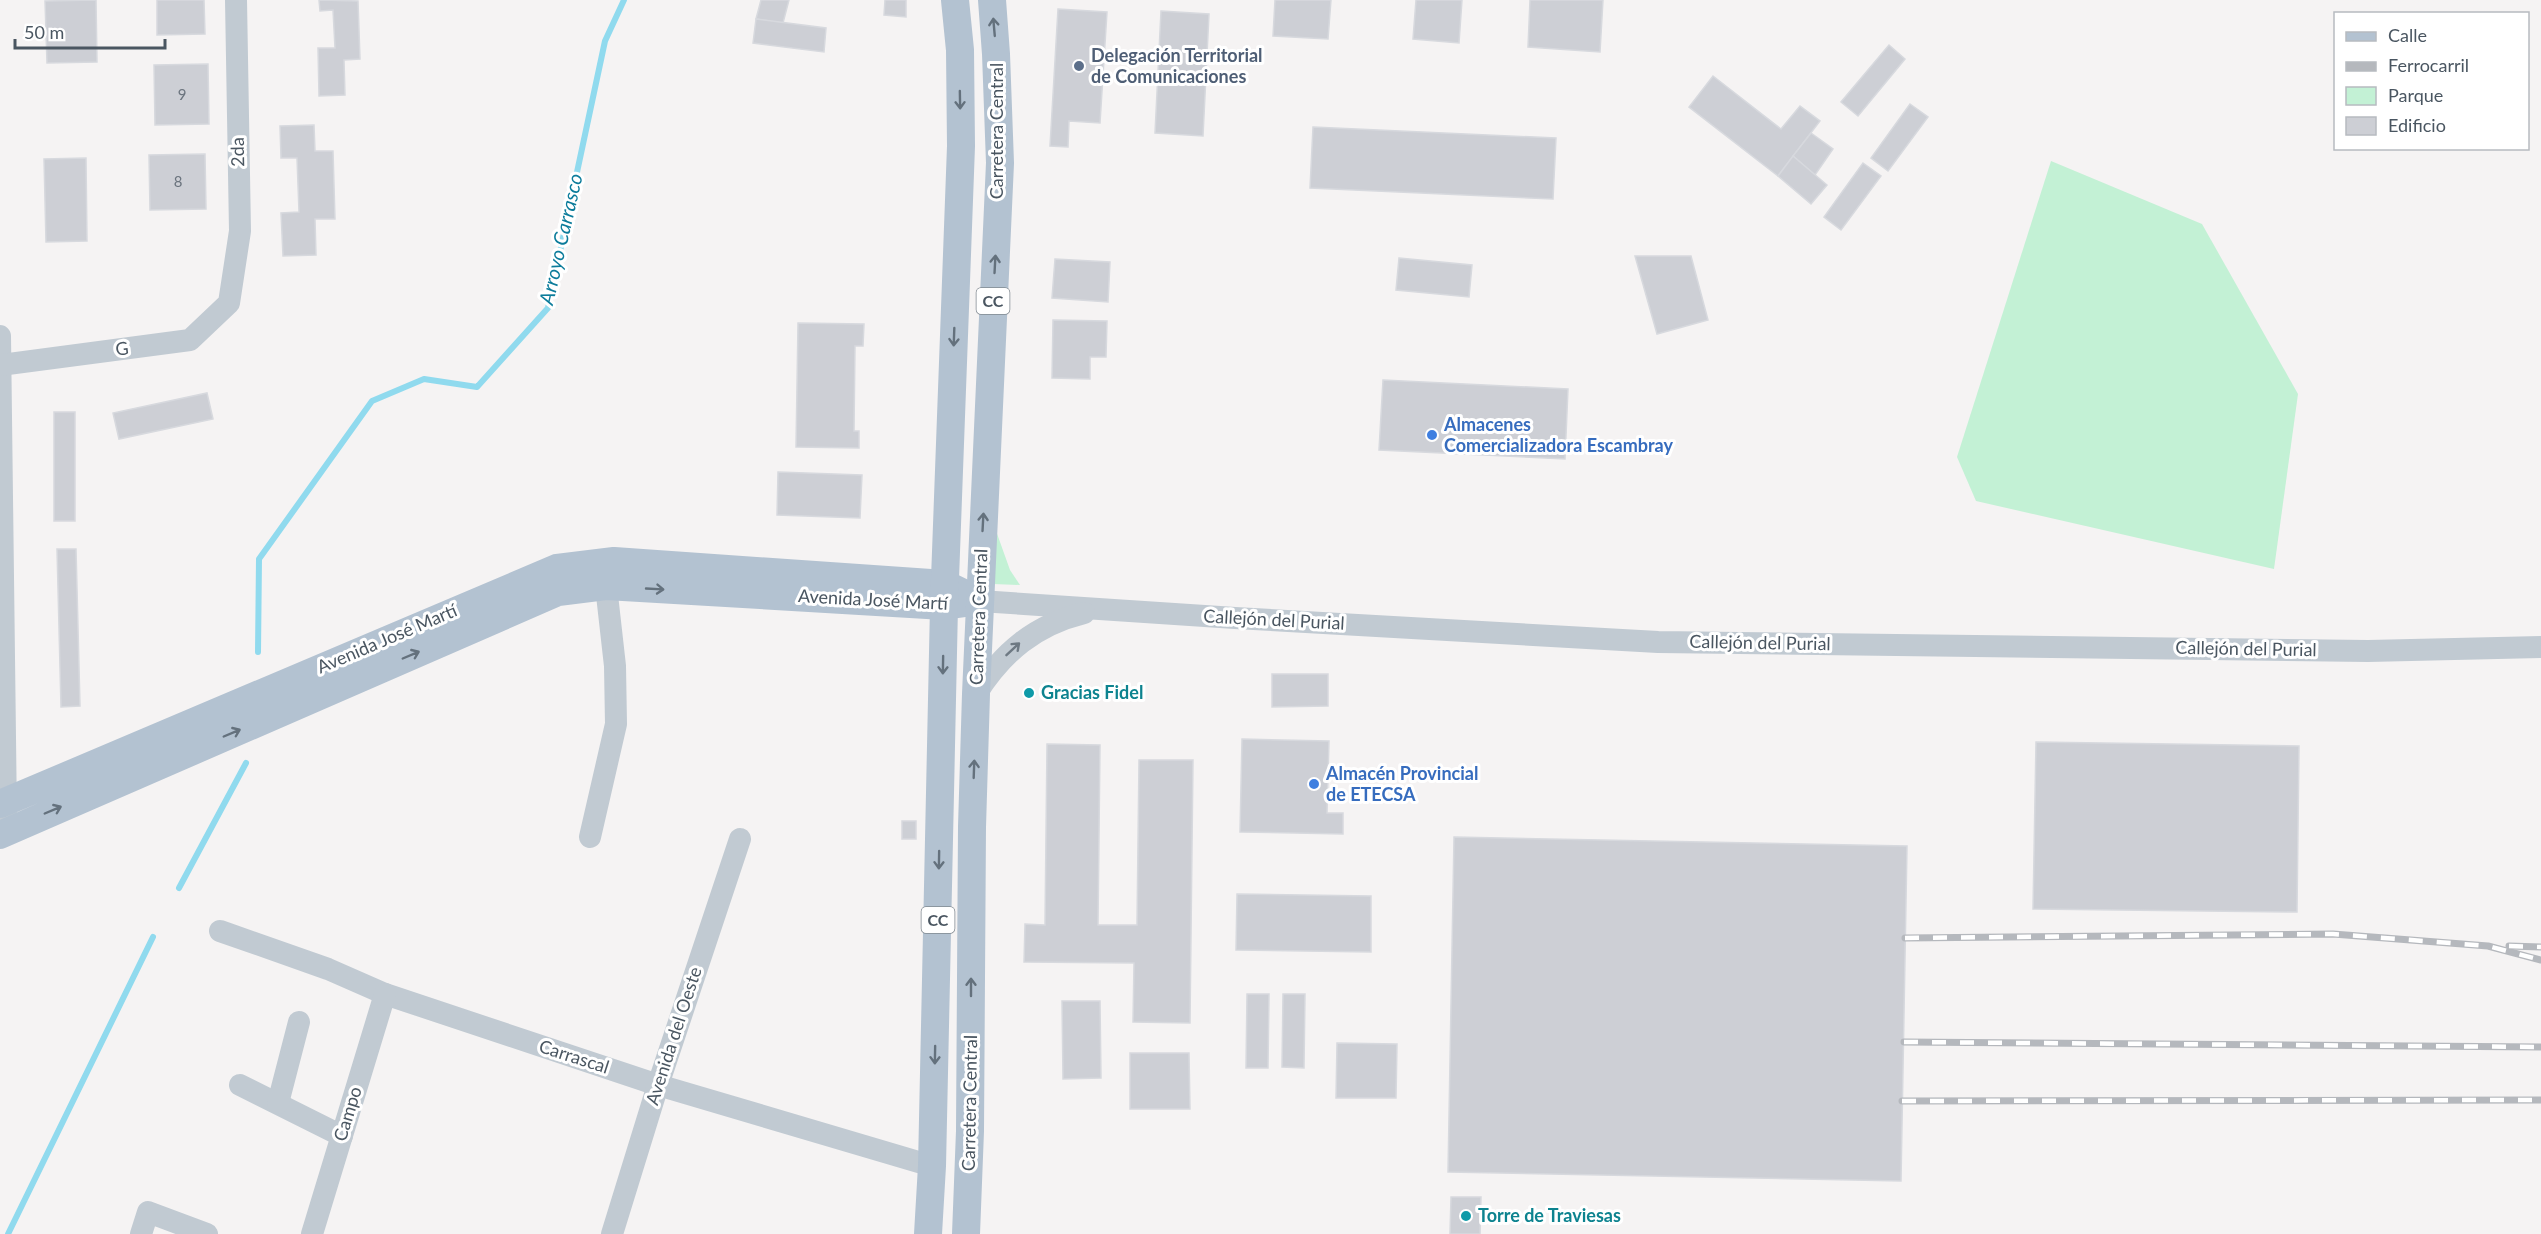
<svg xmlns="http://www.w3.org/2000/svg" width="2541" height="1234" font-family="Lato,sans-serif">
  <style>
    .green { fill: #c3f1d5 }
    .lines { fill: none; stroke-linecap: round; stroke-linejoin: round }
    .stream { stroke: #90daee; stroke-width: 6 }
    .building { fill: #cdcfd5; stroke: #d7d9de; stroke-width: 1.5 }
    .minor { stroke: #c1cad2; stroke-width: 22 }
    .major { stroke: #b3c2d1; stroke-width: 28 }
    .rail-casing { stroke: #b5b8bd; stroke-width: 7 }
    .rail { stroke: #fff; stroke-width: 4.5; stroke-dasharray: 14; stroke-linecap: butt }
    .oneway { stroke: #64717d }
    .oneway2 { stroke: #6e7983 }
    .service-dot { fill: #5c6f8a; stroke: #fff; stroke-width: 2 }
    .shop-dot { fill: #3f7fe0; stroke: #fff; stroke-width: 2 }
    .culture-dot { fill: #0f9aa8; stroke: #fff; stroke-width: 2 }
    .labels { text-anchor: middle; stroke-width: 6; stroke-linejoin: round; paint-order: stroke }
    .number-label { font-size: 15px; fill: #6b747e }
    .shield { fill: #fff; stroke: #808990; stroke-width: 1.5 }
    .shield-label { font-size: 16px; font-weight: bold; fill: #4a5661 }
    .service-label { font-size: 18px; font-weight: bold; fill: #4e5e75; stroke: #fff; text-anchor: start }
    .street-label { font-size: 18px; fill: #4a5661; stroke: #fff }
    .shop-label { font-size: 18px; font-weight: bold; fill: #366cbe; stroke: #fff; text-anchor: start }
    .culture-label { font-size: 18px; font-weight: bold; fill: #0d838f; stroke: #fff; text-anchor: start }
    .water-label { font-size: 20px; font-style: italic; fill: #0c7c9b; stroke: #fff }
  </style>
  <rect width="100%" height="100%" fill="#f5f3f3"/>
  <g class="green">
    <path d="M 2051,161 L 2202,224 L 2298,394 L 2274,569 L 1976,501 L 1957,457 Z"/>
    <path d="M 995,528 L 1010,570 L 1020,585 L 993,584 Z"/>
  </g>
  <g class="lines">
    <g class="stream">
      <path d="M 258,652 L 259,559 L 372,401 L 424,379 L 477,387 L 548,308 L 605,41 L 624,0"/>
      <path d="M 179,888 L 246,763"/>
      <path d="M 8,1234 L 153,937"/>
    </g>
  </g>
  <g class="building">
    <path d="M 96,0 L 97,62 L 47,63 L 45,1 Z"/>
    <path d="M 157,0 L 204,0 L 205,34 L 157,35 Z"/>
    <path d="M 319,0 L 358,1 L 360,59 L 344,60 L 345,95 L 319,96 L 318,48 L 335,48 L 333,10 L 320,11 Z"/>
    <path d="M 761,0 L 789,0 L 783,23 L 756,19 Z"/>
    <path d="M 885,0 L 906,0 L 906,17 L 884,15 Z"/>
    <path d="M 1275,0 L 1331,0 L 1328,39 L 1273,36 Z"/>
    <path d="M 1416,0 L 1462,0 L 1459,43 L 1413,39 Z"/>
    <path d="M 1530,0 L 1603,0 L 1600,52 L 1528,47 Z"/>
    <path d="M 1058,9 L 1107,12 L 1100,123 L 1069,121 L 1068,147 L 1050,146 Z"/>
    <path d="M 1161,11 L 1209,14 L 1203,136 L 1155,133 Z"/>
    <path d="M 756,19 L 826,28 L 824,52 L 753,43 Z"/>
    <path d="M 1889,45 L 1905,59 L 1858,116 L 1841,102 Z"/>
    <path d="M 208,64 L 209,124 L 155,125 L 154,65 Z"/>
    <path d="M 1713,76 L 1781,129 L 1800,106 L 1820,121 L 1778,176 L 1689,107 Z"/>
    <path d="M 1910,104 L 1928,117 L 1888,171 L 1871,158 Z"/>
    <path d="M 314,125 L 315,151 L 333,151 L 335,219 L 315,219 L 316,255 L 283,256 L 281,213 L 299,212 L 297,158 L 281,158 L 280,126 Z"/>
    <path d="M 1313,127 L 1556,138 L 1553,199 L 1310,188 Z"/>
    <path d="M 1811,133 L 1833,149 L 1815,175 L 1793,156 Z"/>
    <path d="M 205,154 L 206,209 L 150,210 L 149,155 Z"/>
    <path d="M 1793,156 L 1827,185 L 1811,204 L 1778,176 Z"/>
    <path d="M 86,158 L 87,241 L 46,242 L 44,159 Z"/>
    <path d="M 1863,163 L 1881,176 L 1841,230 L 1824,217 Z"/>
    <path d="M 1635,256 L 1691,256 L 1708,320 L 1657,334 Z"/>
    <path d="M 1399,258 L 1472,265 L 1469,297 L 1396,290 Z"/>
    <path d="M 1055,259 L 1110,262 L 1108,302 L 1052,298 Z"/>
    <path d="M 1053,320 L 1107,321 L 1106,357 L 1090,357 L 1090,379 L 1052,378 Z"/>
    <path d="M 798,323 L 864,324 L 863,346 L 855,346 L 854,431 L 859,431 L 859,448 L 796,447 Z"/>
    <path d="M 1383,380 L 1568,389 L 1565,459 L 1379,450 Z"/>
    <path d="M 207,393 L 213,419 L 119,439 L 113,413 Z"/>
    <rect x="54" y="412" width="21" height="109"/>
    <path d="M 778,472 L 862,475 L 860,518 L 777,515 Z"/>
    <path d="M 57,549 L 76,549 L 80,706 L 61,707 Z"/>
    <path d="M 1272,674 L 1328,674 L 1328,706 L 1272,707 Z"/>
    <path d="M 1242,739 L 1329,741 L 1327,813 L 1343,813 L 1343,834 L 1240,832 Z"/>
    <path d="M 2036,742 L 2299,746 L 2297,912 L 2033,909 Z"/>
    <path d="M 1047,744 L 1100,745 L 1098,925 L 1137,925 L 1139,760 L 1193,760 L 1190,1023 L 1133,1022 L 1134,963 L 1024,962 L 1025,924 L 1045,925 Z"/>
    <rect x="902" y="821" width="14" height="18"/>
    <path d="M 1454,837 L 1907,846 L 1901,1181 L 1448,1172 Z"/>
    <path d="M 1237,894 L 1371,896 L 1371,952 L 1236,950 Z"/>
    <path d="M 1247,994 L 1269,994 L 1268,1068 L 1246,1068 Z"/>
    <path d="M 1283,994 L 1305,994 L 1304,1068 L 1282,1067 Z"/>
    <path d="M 1062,1001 L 1100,1001 L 1101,1078 L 1063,1079 Z"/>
    <path d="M 1337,1043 L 1397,1044 L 1396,1098 L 1336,1098 Z"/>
    <path d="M 1130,1053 L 1189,1053 L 1190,1109 L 1130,1109 Z"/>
    <path d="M 1451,1197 L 1481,1197 L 1480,1234 L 1450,1234 Z"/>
  </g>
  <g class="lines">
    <g class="minor">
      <path d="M 0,336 L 6,818"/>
      <path d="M 0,365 L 190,340 L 229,303 L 240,231 L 236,0"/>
      <path d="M 980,601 L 1235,618 L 1658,642 L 2368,651 L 2541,647"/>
      <path d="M 976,694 C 1003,652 1035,625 1084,613"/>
      <path d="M 590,837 L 616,724 L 615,666 L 606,586"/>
      <path d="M 220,931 L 328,969 L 385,994 L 658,1085 L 932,1166"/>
      <path d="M 240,1085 L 342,1136"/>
      <path d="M 278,1103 L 299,1022"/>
      <path d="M 141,1234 L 148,1212 L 207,1234"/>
      <path d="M 312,1234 L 385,994"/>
      <path d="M 612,1234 L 658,1085 L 740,839"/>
    </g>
    <g class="major">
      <path d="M 0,804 L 557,568 L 614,561 L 945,584 L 980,601 L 944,606 L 606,586 L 558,592 L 0,835"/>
      <path d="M 928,1234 L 932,1166 L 944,606 L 961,146 L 960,50 L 955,0"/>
      <path d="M 966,1234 L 970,1131 L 972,827 L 976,694 L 1000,163 L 996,54 L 992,0"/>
    </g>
    <defs>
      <g id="rail">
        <path d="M 1905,938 L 2333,934 L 2488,946 L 2541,960"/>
        <path d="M 2509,946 L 2541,947"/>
        <path d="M 1904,1042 L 2541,1047"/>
        <path d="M 1902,1101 L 2541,1100"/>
      </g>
    </defs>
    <use href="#rail" class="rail-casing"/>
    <use href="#rail" class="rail"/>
  </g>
  <defs><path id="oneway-shaft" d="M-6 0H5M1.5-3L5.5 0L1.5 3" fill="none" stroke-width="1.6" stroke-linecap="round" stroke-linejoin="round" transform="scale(1.5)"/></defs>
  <g class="oneway">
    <use href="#oneway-shaft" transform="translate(994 27) rotate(-95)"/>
    <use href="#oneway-shaft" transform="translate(960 100) rotate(89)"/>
    <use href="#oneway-shaft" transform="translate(995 264) rotate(-87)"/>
    <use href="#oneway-shaft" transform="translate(954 337) rotate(92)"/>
    <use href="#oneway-shaft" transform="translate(983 522) rotate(-87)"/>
    <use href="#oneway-shaft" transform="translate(655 589) rotate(3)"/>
    <use href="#oneway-shaft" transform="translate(411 655) rotate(-23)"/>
    <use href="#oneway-shaft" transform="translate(943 665) rotate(91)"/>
    <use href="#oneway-shaft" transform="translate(232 733) rotate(-23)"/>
    <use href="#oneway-shaft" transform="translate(974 769) rotate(-88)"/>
    <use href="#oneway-shaft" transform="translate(53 810) rotate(-23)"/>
    <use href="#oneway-shaft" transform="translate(939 860) rotate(91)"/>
    <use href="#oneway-shaft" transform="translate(971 987) rotate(-90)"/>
    <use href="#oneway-shaft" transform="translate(935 1055) rotate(91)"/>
  </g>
  <use class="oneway2" href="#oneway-shaft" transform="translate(1013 649) rotate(-43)"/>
  <circle class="service-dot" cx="1079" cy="66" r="6"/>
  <g class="shop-dot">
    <circle cx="1432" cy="435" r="6"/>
    <circle cx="1314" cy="784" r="6"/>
  </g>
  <g class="culture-dot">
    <circle cx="1029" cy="693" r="6"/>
    <circle cx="1466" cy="1216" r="6"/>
  </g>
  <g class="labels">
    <g class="number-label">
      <text x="182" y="100">9</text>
      <text x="178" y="187">8</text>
    </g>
    <g class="shield">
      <rect x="976.5" y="288" width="33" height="26" rx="4.5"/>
      <rect x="921.5" y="907" width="33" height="26" rx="4.5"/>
    </g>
    <g class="shield-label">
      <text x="993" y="307">CC</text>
      <text x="938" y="926">CC</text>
    </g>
    <g class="service-label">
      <text x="1091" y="62">Delegación Territorial<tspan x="1091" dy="21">de Comunicaciones</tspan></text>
    </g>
    <g class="street-label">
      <text transform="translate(997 131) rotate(-90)" y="6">Carretera Central</text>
      <text transform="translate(238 152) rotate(-91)" y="6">2da</text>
      <text transform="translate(122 349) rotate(-7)" y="6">G</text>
      <text transform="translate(873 600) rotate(3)" y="6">Avenida José Martí</text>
      <text transform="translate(979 617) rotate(-88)" y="6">Carretera Central</text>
      <text transform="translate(1274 620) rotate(3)" y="6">Callejón del Purial</text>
      <text transform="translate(387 639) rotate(-23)" y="6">Avenida José Martí</text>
      <text transform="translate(1760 643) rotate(1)" y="6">Callejón del Purial</text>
      <text transform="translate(2246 649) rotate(1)" y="6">Callejón del Purial</text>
      <text transform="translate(674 1036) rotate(-72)" y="6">Avenida del Oeste</text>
      <text transform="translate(574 1057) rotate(18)" y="6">Carrascal</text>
      <text transform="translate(970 1103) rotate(-89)" y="6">Carretera Central</text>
      <text transform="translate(348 1114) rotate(-73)" y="6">Campo</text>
    </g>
    <g class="shop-label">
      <text x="1444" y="431">Almacenes<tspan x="1444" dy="21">Comercializadora Escambray</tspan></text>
      <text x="1326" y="780">Almacén Provincial<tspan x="1326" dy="21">de ETECSA</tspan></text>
    </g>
    <g class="culture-label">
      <text x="1041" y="699">Gracias Fidel</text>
      <text x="1478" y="1222">Torre de Traviesas</text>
    </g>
    <g class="water-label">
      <text transform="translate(561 239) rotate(-77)" y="7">Arroyo Carrasco</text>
    </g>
  </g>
  <rect x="2334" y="12" width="195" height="138" fill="#ffffff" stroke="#b7bbc0" stroke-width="1.5"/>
  <rect x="2346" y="32" width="30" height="9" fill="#b3c2d1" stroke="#b7bbc0" stroke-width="1.5"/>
  <text x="2388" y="42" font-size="18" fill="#4a5661">Calle</text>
  <rect x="2346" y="62" width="30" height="9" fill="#b5b8bd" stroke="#b7bbc0" stroke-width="1.5"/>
  <text x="2388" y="72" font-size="18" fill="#4a5661">Ferrocarril</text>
  <rect x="2346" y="87" width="30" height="18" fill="#c3f1d5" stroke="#b7bbc0" stroke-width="1.5"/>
  <text x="2388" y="102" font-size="18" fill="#4a5661">Parque</text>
  <rect x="2346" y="117" width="30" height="18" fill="#cdcfd5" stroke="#b7bbc0" stroke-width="1.5"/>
  <text x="2388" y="132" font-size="18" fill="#4a5661">Edificio</text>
  <path d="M15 39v9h150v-9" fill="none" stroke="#4a5661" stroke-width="3"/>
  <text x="24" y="39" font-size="18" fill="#4a5661" stroke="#ffffff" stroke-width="4.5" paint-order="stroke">50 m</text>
</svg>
